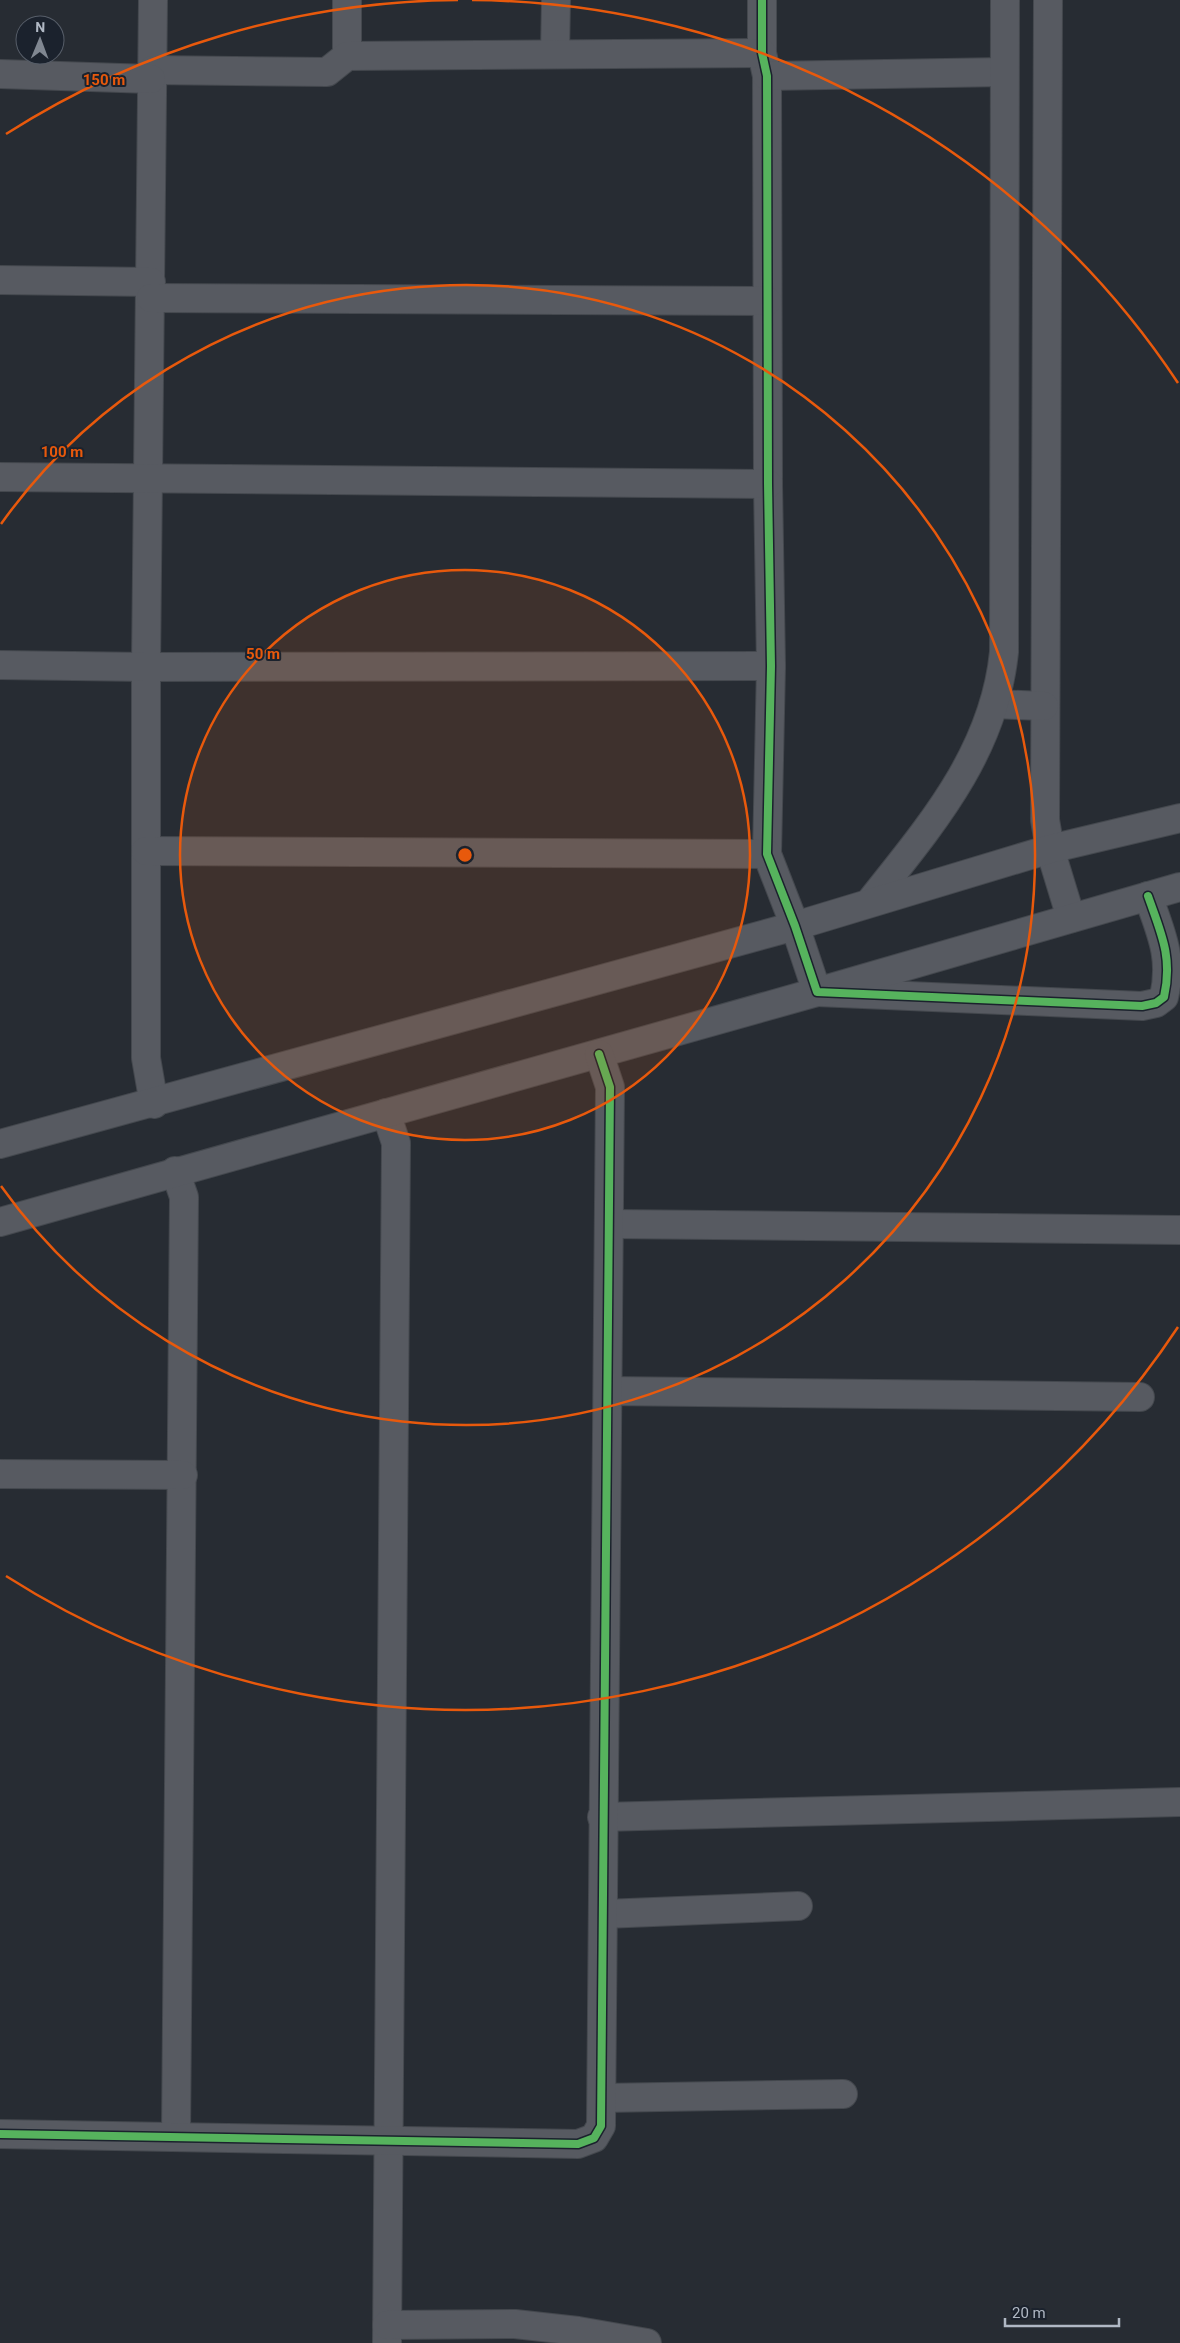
<svg xmlns="http://www.w3.org/2000/svg" width="1180" height="2343" font-family="Roboto,sans-serif">
  <style>
    .lines { fill: none; stroke-linecap: round; stroke-linejoin: round }
    .minor-casing { stroke: #44484e; stroke-width: 30 }
    .minor { stroke: #575a61; stroke-width: 28 }
    .cycleway-casing { stroke: #1b222d; stroke-width: 11 }
    .cycleway { stroke: #56b35d; stroke-width: 8 }
    .ring { fill: none; stroke: #e8590c; stroke-width: 2.5 }
    .centre { fill: #e8590c; stroke: #1b222d; stroke-width: 2.5 }
    .ring-label { font-size: 15px; text-anchor: middle; font-weight: bold; fill: #e8590c; stroke: #1b222d; stroke-width: 4; stroke-linejoin: round; paint-order: stroke }
  </style>
  <rect width="100%" height="100%" fill="#272c33"/>
  <g class="lines">
    <defs>
      <g id="minor">
        <path d="M 153,0 L 146,667 L 146,1058 L 154,1104"/>
        <path d="M 762,0 L 762,53 L 767,76 L 768,484 L 771,666 L 767,854 L 795,926 L 817,992 L 1142,1006 L 1156,1003 L 1164,997 C 1173,957 1161,933 1148,896"/>
        <path d="M 1048,0 L 1045,820 L 1050,849 L 1071,918"/>
        <path d="M 555,54 L 556,0"/>
        <path d="M 347,56 L 347,0"/>
        <path d="M 152,70 L 327,72 L 347,56 L 762,53"/>
        <path d="M 0,74 L 151,79"/>
        <path d="M 767,76 L 1004,72"/>
        <path d="M 0,280 L 151,282"/>
        <path d="M 151,298 L 767,301"/>
        <path d="M 0,477 L 768,484"/>
        <path d="M 0,665 L 146,667 L 771,666"/>
        <path d="M 994,704 L 1044,706"/>
        <path d="M 146,851 L 767,854"/>
        <path d="M 870,902 C 930,826 994,753 1004,652 L 1005,0"/>
        <path d="M 386,1113 L 396,1143 L 387,2343"/>
        <path d="M 0,1144 L 795,926 L 1050,849 L 1180,818"/>
        <path d="M 175,1171 L 184,1197 L 176,2136"/>
        <path d="M 0,1222 L 817,992 L 1180,887"/>
        <path d="M 610,1224 L 1179,1230"/>
        <path d="M 608,1391 L 1140,1397"/>
        <path d="M 0,1474 L 183,1475"/>
        <path d="M 602,1817 L 1180,1802"/>
        <path d="M 604,1914 L 798,1906"/>
        <path d="M 602,2098 L 843,2094"/>
        <path d="M 0,2134 L 578,2144 L 594,2138 L 601,2126 L 610,1087 L 599,1054"/>
        <path d="M 387,2325 L 515,2324 L 578,2331 L 647,2343"/>
      </g>
    </defs>
    <use href="#minor" class="minor-casing"/>
    <use href="#minor" class="minor"/>
    <defs>
      <g id="cycleway">
        <path d="M 762,0 L 762,53 L 767,76 L 768,484 L 771,666 L 767,854 L 795,926 L 817,992 L 1142,1006 L 1156,1003 L 1164,997 C 1173,957 1161,933 1148,896"/>
        <path d="M 0,2134 L 578,2144 L 594,2138 L 601,2126 L 610,1087 L 599,1054"/>
      </g>
    </defs>
    <use href="#cycleway" class="cycleway-casing"/>
    <use href="#cycleway" class="cycleway"/>
  </g>
  <circle cx="465" cy="855" r="285" fill="#e8590c" fill-opacity=".12"/>
  <g class="ring">
    <circle cx="465" cy="855" r="285"/>
    <path d="M1 524A570 570 0 1 1 1 1186"/>
    <path d="M1178 1327A855 855 0 0 1 6 1576M6 134A855 855 0 0 1 458 0M472 0A855 855 0 0 1 1178 383"/>
  </g>
  <circle cx="465" cy="855" r="8" class="centre"/>
  <g class="ring-label">
    <text x="104" y="85">150 m</text>
    <text x="62" y="457">100 m</text>
    <text x="263" y="659">50 m</text>
  </g>
  <g transform="translate(40 40) rotate(1)"><circle r="24" fill="#1b222d" stroke="#575e69"/>
  <path d="M0-4L9 19L0 12L-9 19Z" fill="#808791"/>
  <text y="-8" font-size="14" font-weight="bold" text-anchor="middle" fill="#b0b8c4">N</text>
  </g>
  <path d="M1005 2318v8h114v-8" fill="none" stroke="#b0b8c4" stroke-width="2.5"/>
  <text x="1012" y="2318" font-size="15" fill="#b0b8c4" stroke="#1b222d" stroke-width="4" paint-order="stroke">20 m</text>
</svg>
